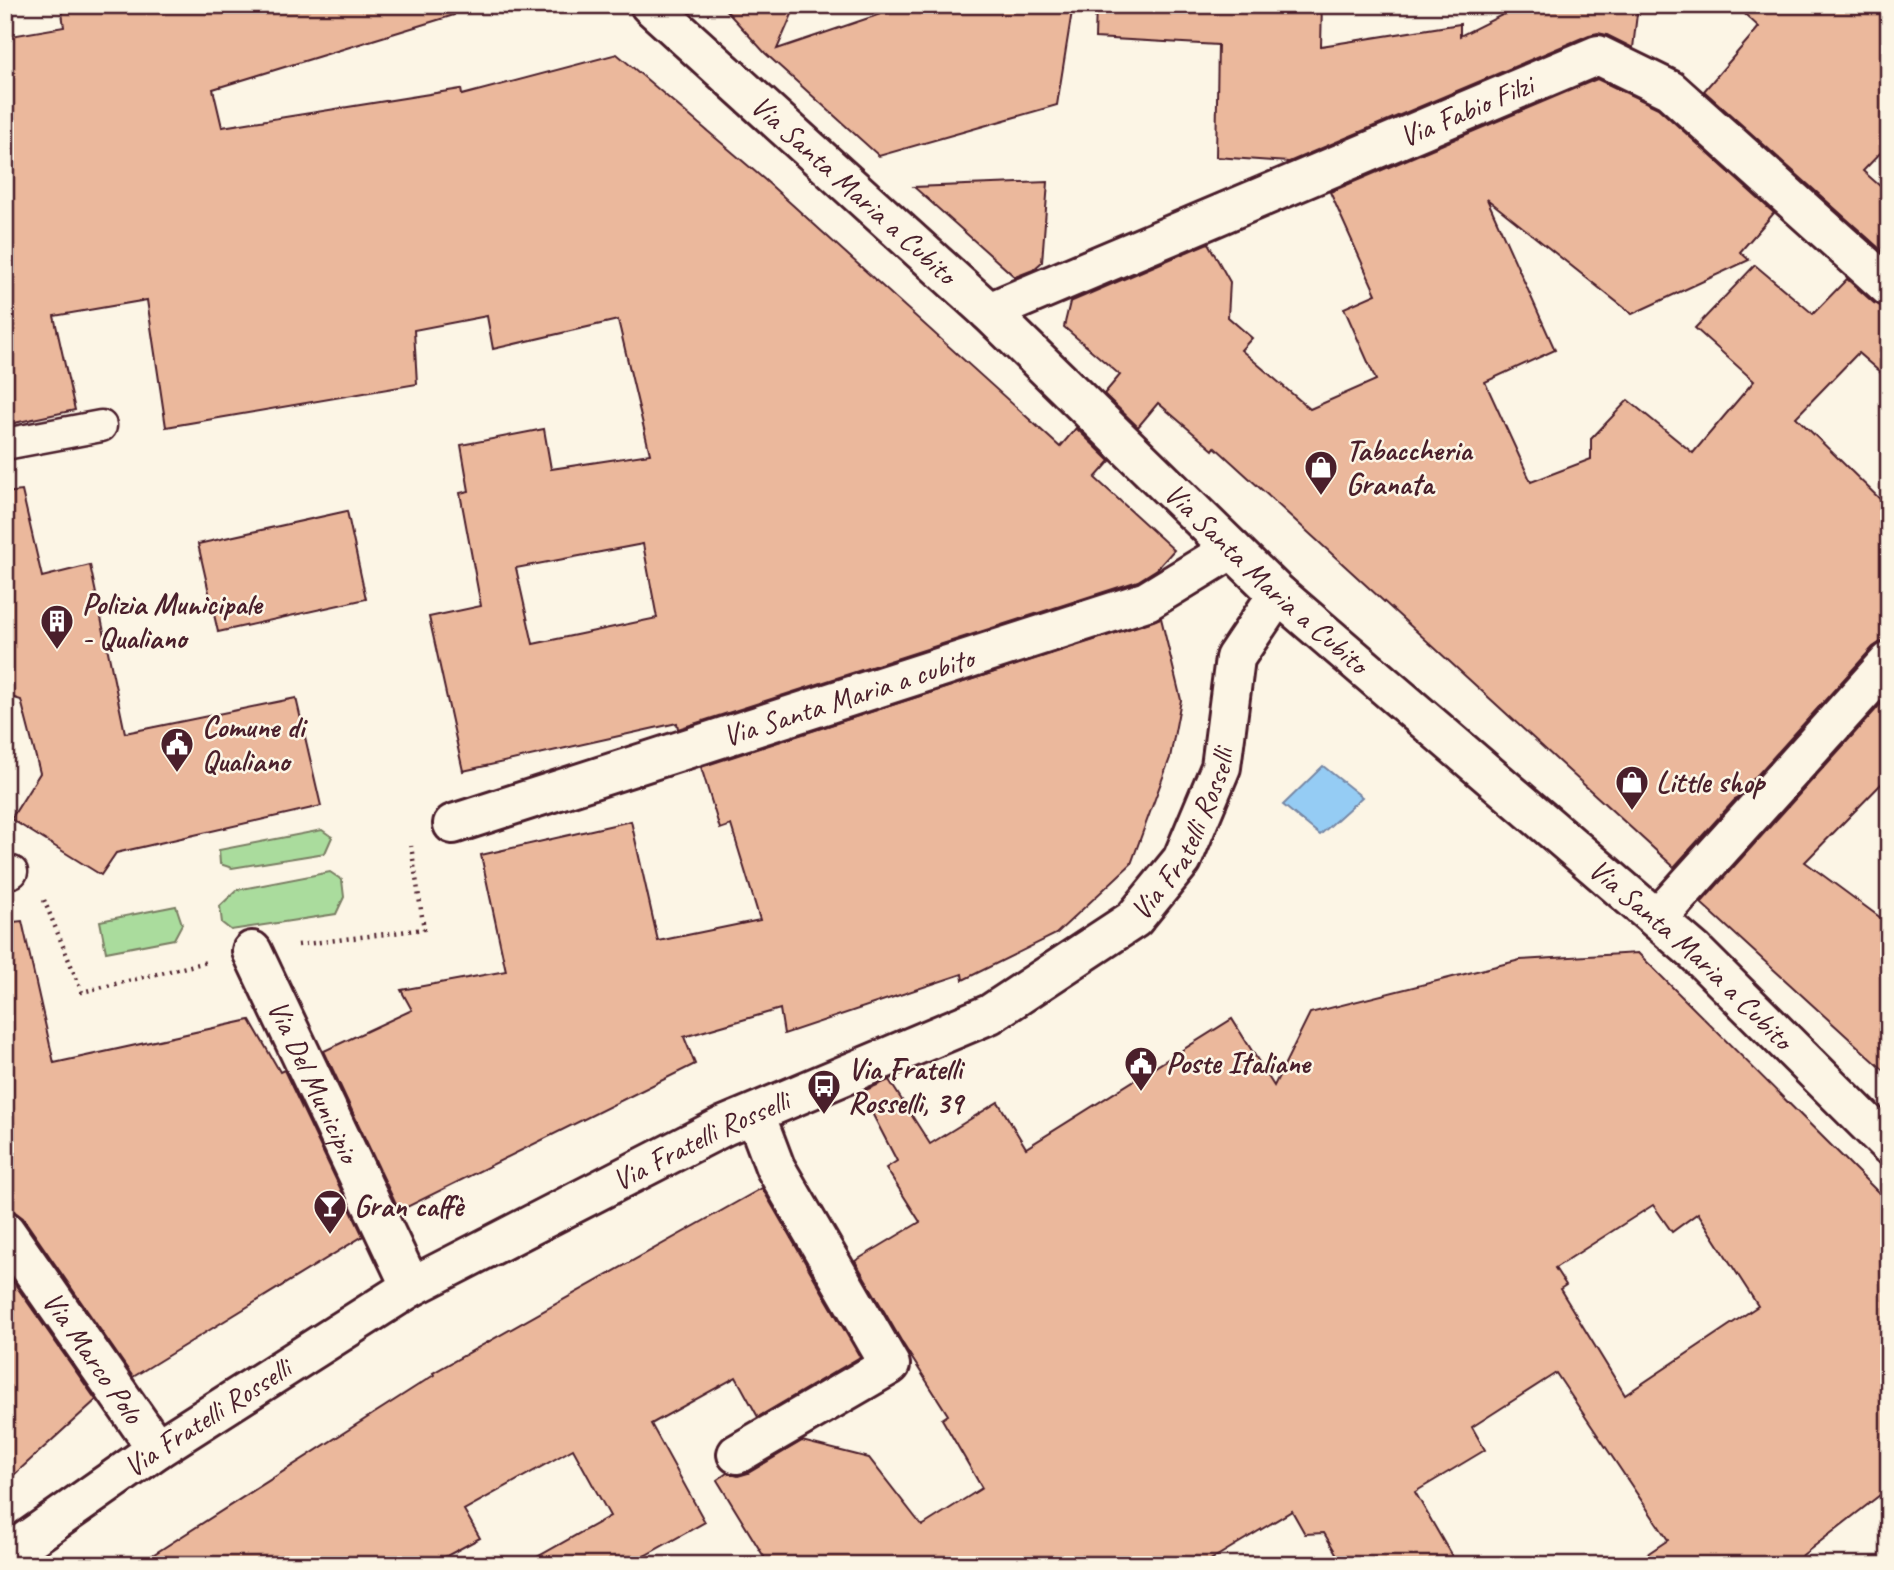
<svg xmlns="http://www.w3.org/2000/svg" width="1894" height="1570" font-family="Caveat,sans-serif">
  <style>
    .green { fill: #aadc9d; stroke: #7a7e64; stroke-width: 2 }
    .water { fill: #95ccf4; stroke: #7787a4; stroke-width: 2 }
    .building { fill: #ebb89c; stroke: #4a1f2b; stroke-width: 2; fill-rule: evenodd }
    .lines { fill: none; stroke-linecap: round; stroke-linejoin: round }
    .lane-casing { stroke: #4a1f2b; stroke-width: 35 }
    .street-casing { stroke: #4a1f2b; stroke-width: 44 }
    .secondary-casing { stroke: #4a1f2b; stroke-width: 44 }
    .path { stroke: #4a1f2b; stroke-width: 4.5; stroke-dasharray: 2 5; stroke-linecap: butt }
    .lane { stroke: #fcf5e5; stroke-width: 30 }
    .street { stroke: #fcf5e5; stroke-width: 38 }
    .secondary { stroke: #fcf5e5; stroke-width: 38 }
    .labels { text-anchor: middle; stroke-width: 5; stroke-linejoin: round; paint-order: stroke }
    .street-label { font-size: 30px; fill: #4a1f2b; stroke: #fcf5e5 }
    .poi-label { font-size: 30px; font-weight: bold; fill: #4a1f2b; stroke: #fcf5e5; text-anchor: start }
  </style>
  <rect width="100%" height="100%" fill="#fcf5e5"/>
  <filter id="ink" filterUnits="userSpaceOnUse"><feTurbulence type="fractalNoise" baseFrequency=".0143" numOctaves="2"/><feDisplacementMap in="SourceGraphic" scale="14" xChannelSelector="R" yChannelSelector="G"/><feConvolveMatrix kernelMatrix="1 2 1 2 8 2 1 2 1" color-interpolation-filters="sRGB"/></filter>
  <g filter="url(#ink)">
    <g class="green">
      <path d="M 322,830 L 332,837 L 325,853 L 232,868 L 220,864 L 219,850 Z"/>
      <path d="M 330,872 L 342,880 L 344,897 L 336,914 L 231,930 L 222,923 L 220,906 L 237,890 Z"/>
      <path d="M 176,906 L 182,924 L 174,939 L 106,952 L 100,921 Z"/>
    </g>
    <path class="water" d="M 1323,766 L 1362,797 L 1320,835 L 1283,805 Z"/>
    <g class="building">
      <path d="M 61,5 L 452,5 L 454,15 L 213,89 L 222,127 L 461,89 L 462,95 L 617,54 L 765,180 L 1060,447 L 1076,428 L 1110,461 L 1095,478 L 1174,550 L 1157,569 L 1138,581 L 678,729 L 677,723 L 463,771 L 429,617 L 481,606 L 460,493 L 469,491 L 461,445 L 544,429 L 551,469 L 650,454 L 618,320 L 493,349 L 487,316 L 414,330 L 417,384 L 166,427 L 147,300 L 54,316 L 75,410 L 5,425 L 5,37 L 64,27 ZM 643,544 L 657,618 L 533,644 L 516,568 Z"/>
      <path d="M 721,5 L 796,5 L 777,49 L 907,5 L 1073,5 L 1057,105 L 879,156 L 765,53 Z"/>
      <path d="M 1096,5 L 1322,5 L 1321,46 L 1460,24 L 1460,36 L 1522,5 L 1638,5 L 1633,48 L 1607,35 L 1598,33 L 1589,35 L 1289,162 L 1216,157 L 1218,45 L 1095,38 Z"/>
      <path d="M 1735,5 L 1889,5 L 1889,144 L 1863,171 L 1889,194 L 1889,257 L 1704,91 L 1759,27 Z"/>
      <path d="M 1597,79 L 1658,108 L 1774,213 L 1740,252 L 1749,260 L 1632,314 L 1487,199 L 1555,350 L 1485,382 L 1531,482 L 1591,459 L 1591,439 L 1628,400 L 1693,453 L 1754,381 L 1695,328 L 1755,265 L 1813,314 L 1847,279 L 1874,303 L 1889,308 L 1889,380 L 1858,353 L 1796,417 L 1889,508 L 1889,641 L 1882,641 L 1873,647 L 1674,867 L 1215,447 L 1213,450 L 1158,403 L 1138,427 L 1104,394 L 1120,375 L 1064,327 L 1070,302 L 1208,243 L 1230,282 L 1228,317 L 1252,338 L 1241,350 L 1310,409 L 1376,380 L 1344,308 L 1376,294 L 1330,192 Z"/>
      <path d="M 1048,182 L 1042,262 L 1033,270 L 1015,277 L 914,187 Z"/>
      <path d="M 22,491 L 42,577 L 90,565 L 125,733 L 296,698 L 321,806 L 116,853 L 101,875 L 11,819 L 40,773 L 21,700 L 5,695 L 5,493 Z"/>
      <path d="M 347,511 L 366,599 L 218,632 L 198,544 Z"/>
      <path d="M 1161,618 L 1181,700 L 1170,758 L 1131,864 L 1056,934 L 963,980 L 962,974 L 784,1034 L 780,1009 L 684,1037 L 695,1064 L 399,1211 L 324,1051 L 412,1010 L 401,990 L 506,971 L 481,855 L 631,821 L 658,941 L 760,920 L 731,825 L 720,829 L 701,767 Z"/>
      <path d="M 1889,695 L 1889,776 L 1805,862 L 1889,924 L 1889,1075 L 1701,903 Z"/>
      <path d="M 22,921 L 54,1063 L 250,1020 L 280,1072 L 284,1070 L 363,1236 L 133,1377 L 23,1218 L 15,1212 L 5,1209 L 5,923 Z"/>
      <path d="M 1638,953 L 1889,1203 L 1889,1488 L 1790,1565 L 1631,1565 L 1668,1540 L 1556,1373 L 1472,1427 L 1485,1450 L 1415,1492 L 1457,1565 L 1343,1565 L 1324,1533 L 1305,1534 L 1292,1511 L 1202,1565 L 769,1565 L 717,1480 L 727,1473 L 738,1476 L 748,1473 L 802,1441 L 869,1458 L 922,1526 L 982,1488 L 942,1419 L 948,1415 L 903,1344 L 855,1261 L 920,1222 L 886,1168 L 897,1161 L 861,1092 L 889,1080 L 930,1144 L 998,1102 L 1026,1148 L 1232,1019 L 1274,1086 L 1310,1013 L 1520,960 ZM 1653,1205 L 1672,1232 L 1698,1213 L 1758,1306 L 1625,1395 L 1560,1289 L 1566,1285 L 1555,1268 Z"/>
      <path d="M 762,1188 L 860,1357 L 758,1417 L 736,1377 L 651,1424 L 705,1522 L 628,1565 L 523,1565 L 610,1516 L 573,1449 L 464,1510 L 480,1538 L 430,1565 L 137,1565 L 434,1375 L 433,1373 Z"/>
      <path d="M 5,1270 L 96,1400 L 5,1483 Z"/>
    </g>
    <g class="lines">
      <defs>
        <g id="lane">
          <path d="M 5,444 L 101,426"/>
          <path d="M 5,873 L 12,872"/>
        </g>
        <g id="street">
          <path id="s1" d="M 989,312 L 1598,55 L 1670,90 L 1889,287"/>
          <path id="s2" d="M 453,824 L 1147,601 L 1232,549"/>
          <path d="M 1658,918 L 1889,662"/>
          <path id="s3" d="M 252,951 L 411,1287"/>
          <path id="s4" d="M 5,1231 L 157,1449"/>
          <path d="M 737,1454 L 890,1365 L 775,1167 L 755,1114"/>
        </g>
        <g id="secondary">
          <path id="s5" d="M 650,5 L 989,312 L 1278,594 L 1695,952 L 1889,1145"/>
          <path id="s6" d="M 5,1556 L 157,1449 L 411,1287 L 724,1126 L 990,1014 L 1134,919 L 1182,860 L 1221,767 L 1235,658 L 1278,594"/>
        </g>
      </defs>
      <use href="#lane" class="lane-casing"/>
      <use href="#street" class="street-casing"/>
      <use href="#secondary" class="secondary-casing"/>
      <g class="path">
        <path d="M 44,900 L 82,992 L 207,962"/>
        <path d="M 298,945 L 424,929 L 411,846"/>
      </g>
      <use href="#lane" class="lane"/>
      <use href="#street" class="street"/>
      <use href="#secondary" class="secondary"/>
    </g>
  </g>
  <defs>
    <symbol id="shop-pin" viewBox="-11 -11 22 30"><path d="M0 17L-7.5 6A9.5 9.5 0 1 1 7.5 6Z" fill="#4a1f2b" stroke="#fcf5e5"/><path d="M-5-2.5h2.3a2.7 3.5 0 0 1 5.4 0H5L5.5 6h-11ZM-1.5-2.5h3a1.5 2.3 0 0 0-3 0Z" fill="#fff"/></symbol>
    <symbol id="building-pin" viewBox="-11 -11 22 30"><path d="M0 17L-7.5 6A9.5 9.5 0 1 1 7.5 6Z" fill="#4a1f2b" stroke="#fcf5e5"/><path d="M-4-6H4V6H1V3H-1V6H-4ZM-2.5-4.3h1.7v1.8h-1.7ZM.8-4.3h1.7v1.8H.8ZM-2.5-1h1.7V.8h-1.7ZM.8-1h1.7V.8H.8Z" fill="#fff"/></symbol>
    <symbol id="civic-pin" viewBox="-11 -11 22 30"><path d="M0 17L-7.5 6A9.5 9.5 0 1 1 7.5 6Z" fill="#4a1f2b" stroke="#fcf5e5"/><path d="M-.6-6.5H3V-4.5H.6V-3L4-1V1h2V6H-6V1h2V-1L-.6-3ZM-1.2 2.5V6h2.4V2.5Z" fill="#fff"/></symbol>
    <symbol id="bus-pin" viewBox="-11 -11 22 30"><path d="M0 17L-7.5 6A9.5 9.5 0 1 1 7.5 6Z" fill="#4a1f2b" stroke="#fcf5e5"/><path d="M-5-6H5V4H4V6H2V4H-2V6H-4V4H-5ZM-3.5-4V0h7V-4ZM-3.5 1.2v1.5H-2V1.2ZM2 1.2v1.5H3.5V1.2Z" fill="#fff"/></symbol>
    <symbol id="bar-pin" viewBox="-11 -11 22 30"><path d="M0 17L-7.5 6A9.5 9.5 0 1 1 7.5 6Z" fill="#4a1f2b" stroke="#fcf5e5"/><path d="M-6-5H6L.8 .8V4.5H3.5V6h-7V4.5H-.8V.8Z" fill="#fff"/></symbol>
  </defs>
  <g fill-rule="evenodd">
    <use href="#shop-pin" x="1302" y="448" width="38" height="52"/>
    <use href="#building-pin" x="38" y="602" width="38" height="52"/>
    <use href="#civic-pin" x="158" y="725" width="38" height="52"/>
    <use href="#shop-pin" x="1613" y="763" width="38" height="52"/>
    <use href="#civic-pin" x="1122" y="1044" width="38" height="52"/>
    <use href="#bus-pin" x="805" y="1067" width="38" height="52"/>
    <use href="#bar-pin" x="311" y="1187" width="38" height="52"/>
  </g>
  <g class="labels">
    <g class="street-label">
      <text dy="10" stroke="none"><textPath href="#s1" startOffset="518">Via Fabio Filzi</textPath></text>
      <text dy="10" stroke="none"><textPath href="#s5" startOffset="275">Via Santa Maria a Cubito</textPath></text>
      <text dy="10" stroke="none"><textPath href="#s5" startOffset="842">Via Santa Maria a Cubito</textPath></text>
      <text dy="10" stroke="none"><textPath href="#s2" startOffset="415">Via Santa Maria a cubito</textPath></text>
      <text dy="10" stroke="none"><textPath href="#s6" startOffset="1400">Via Fratelli Rosselli</textPath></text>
      <text dy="10" stroke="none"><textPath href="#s5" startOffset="1409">Via Santa Maria a Cubito</textPath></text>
      <text dy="10" stroke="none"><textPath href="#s3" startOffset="144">Via Del Municipio</textPath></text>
      <text dy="10" stroke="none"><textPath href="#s6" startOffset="812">Via Fratelli Rosselli</textPath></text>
      <text dy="10" stroke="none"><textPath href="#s4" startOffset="154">Via Marco Polo</textPath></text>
      <text dy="10" stroke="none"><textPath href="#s6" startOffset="245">Via Fratelli Rosselli</textPath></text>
    </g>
    <g class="poi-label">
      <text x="1346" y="460">Tabaccheria<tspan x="1346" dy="34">Granata</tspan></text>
      <text x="82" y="614">Polizia Municipale<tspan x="82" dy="34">- Qualiano</tspan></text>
      <text x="202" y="737">Comune di<tspan x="202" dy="34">Qualiano</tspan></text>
      <text x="1656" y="792">Little shop</text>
      <text x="1166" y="1073">Poste Italiane</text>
      <text x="848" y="1079">Via Fratelli<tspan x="848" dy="34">Rosselli, 39</tspan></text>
      <text x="354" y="1216">Gran caffè</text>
    </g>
  </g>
  <rect width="1894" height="1570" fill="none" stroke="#fcf5e5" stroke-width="28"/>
  <rect x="14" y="14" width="1866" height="1542" fill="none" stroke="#4a1f2b" stroke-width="2.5" filter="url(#ink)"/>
</svg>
